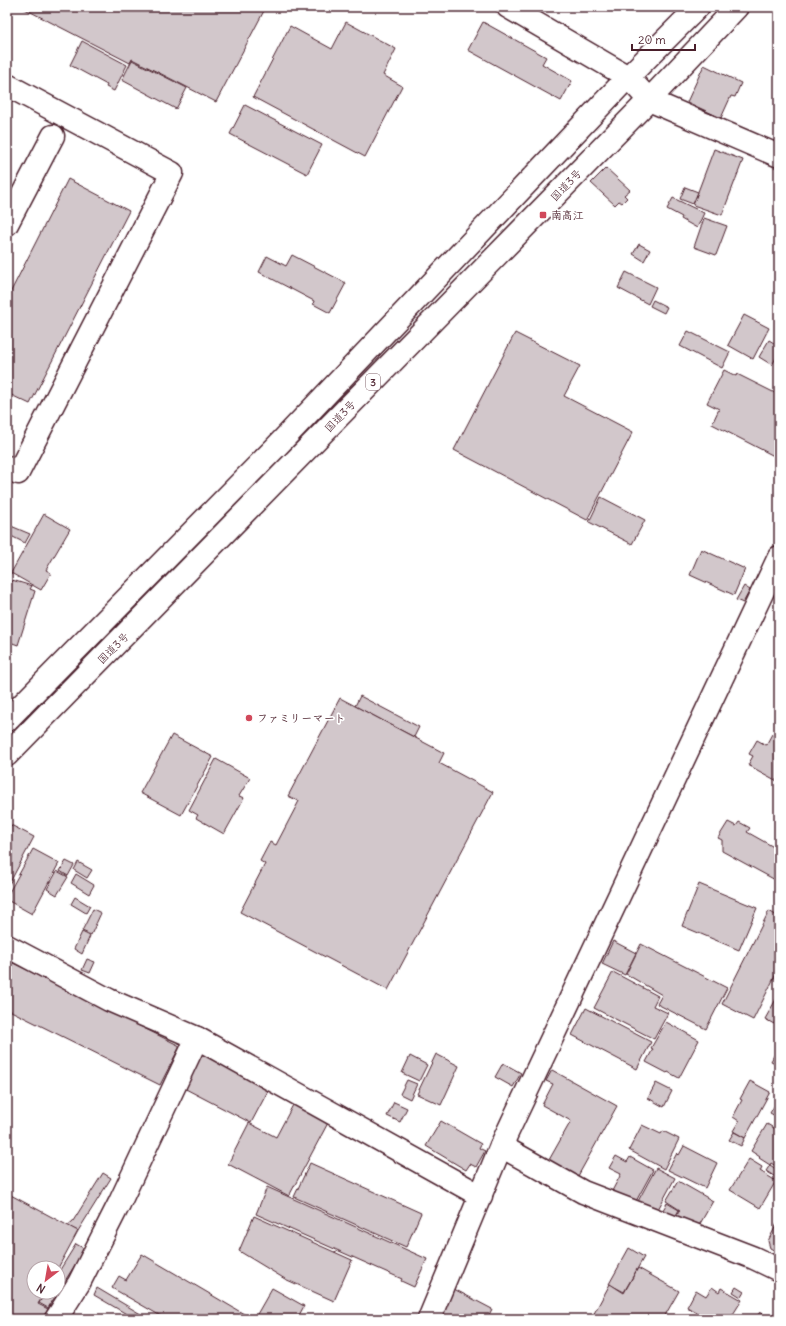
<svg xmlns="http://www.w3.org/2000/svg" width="786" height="1326" font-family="Delius,'Klee One',sans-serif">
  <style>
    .building { fill: #d2c7cb; stroke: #4a1f2b }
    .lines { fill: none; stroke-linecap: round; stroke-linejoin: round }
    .minor-casing { stroke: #4a1f2b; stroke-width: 25 }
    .highway-casing { stroke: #4a1f2b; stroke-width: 25 }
    .minor { stroke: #fff; stroke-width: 22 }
    .highway { stroke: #fff; stroke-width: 22 }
    .poi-dot { fill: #d1495b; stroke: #fff; stroke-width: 1.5 }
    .labels { text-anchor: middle; stroke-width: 3.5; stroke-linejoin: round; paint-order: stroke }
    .shield { fill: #fff; stroke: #80626b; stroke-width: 1 }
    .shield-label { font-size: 10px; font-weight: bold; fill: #4a1f2b }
    .street-label { font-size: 11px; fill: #4a1f2b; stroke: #fff }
    .poi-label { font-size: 11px; font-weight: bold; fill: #4a1f2b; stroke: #fff; text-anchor: start }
  </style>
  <rect width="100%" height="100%" fill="#fff"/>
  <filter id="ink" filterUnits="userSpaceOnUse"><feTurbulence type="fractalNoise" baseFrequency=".025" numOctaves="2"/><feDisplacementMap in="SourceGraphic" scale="8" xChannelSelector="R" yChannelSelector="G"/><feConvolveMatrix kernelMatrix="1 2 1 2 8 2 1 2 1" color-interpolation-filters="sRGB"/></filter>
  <g filter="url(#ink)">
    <g class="building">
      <path d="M 21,7 L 266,7 L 216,102 L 132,59 L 130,63 Z"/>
      <path d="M 346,22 L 396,49 L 383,75 L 402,86 L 365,157 L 253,97 L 290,26 L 332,49 Z"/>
      <path d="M 483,22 L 546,57 L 542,64 L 572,81 L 561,101 L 468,50 Z"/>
      <path d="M 82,41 L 127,65 L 114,91 L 106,87 L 107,85 L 70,65 Z"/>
      <path d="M 132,60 L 187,88 L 176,109 L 122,80 Z"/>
      <path d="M 704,65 L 741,83 L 735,97 L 731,96 L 721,118 L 687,102 Z"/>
      <path d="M 245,105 L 322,145 L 307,174 L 230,134 Z"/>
      <path d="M 714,149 L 743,160 L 722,215 L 693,205 Z"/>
      <path d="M 606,168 L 630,190 L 624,195 L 627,198 L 622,203 L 619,201 L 615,205 L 591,183 Z"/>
      <path d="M 68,179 L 129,211 L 30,404 L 7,393 L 7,299 Z"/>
      <path d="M 685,187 L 698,192 L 693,204 L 680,199 Z"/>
      <path d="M 673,198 L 704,213 L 697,228 L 681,219 L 682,217 L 667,209 Z"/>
      <path d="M 704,218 L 727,226 L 716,255 L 694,247 Z"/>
      <path d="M 639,244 L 650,250 L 644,261 L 633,254 Z"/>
      <path d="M 292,255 L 346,283 L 330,313 L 313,304 L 314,301 L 259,272 L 267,256 L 286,266 Z"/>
      <path d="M 626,272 L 656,287 L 648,304 L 618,288 Z"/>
      <path d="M 653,300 L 667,307 L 664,313 L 650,306 Z"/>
      <path d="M 744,315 L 769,328 L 753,359 L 728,345 Z"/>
      <path d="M 688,331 L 730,352 L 722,368 L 680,346 Z"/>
      <path d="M 515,333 L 580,366 L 564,396 L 633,432 L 587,520 L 454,450 Z"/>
      <path d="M 769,340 L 779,346 L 779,353 L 772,365 L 759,357 Z"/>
      <path d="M 724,370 L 736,376 L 737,374 L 779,395 L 779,447 L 774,456 L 712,424 L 719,409 L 707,403 Z"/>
      <path d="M 601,497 L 645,520 L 632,544 L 589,522 Z"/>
      <path d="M 44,514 L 70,529 L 46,570 L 51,573 L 41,590 L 11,573 Z"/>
      <path d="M 11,526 L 30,534 L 25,543 L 7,534 Z"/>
      <path d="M 701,549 L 745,569 L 734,595 L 690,575 Z"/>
      <path d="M 12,580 L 32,586 L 30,589 L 35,591 L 18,645 L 7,641 L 7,596 Z"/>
      <path d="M 744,586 L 750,590 L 743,603 L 736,600 Z"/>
      <path d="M 360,696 L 419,727 L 414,737 L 355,706 Z"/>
      <path d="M 340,698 L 444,753 L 439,763 L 493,792 L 388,990 L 240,912 L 265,864 L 260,861 L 270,842 L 276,845 L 299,801 L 288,796 Z"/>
      <path d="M 772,734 L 779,738 L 779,782 L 748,765 L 753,756 L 749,754 L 757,740 L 766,745 Z"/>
      <path d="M 172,735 L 213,757 L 181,815 L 140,793 Z"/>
      <path d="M 216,759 L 250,778 L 239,796 L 244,798 L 224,834 L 196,818 L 198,815 L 189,810 Z"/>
      <path d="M 728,822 L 736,826 L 739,822 L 750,828 L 747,832 L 779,850 L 779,882 L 722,851 L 722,840 L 718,838 Z"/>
      <path d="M 7,823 L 34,837 L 7,888 Z"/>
      <path d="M 33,849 L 59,863 L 32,914 L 7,900 L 7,896 Z"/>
      <path d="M 66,861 L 74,865 L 68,876 L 60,871 Z"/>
      <path d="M 78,862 L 92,870 L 87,878 L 74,870 Z"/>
      <path d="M 57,871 L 68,877 L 57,895 L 47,889 Z"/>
      <path d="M 76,874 L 94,885 L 89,894 L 71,883 Z"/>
      <path d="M 699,884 L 757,908 L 739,950 L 682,926 Z"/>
      <path d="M 75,897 L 90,906 L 86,913 L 71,904 Z"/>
      <path d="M 93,909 L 101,913 L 91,935 L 82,931 Z"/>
      <path d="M 769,911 L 779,917 L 779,968 L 753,1020 L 722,1004 Z"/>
      <path d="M 82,932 L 90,936 L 82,954 L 74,949 Z"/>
      <path d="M 613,941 L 636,953 L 625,975 L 602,964 Z"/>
      <path d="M 641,944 L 727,988 L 706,1029 L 657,1004 L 662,995 L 626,974 Z"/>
      <path d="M 87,959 L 95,962 L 90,973 L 82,970 Z"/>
      <path d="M 7,960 L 180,1046 L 160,1085 L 7,1009 Z"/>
      <path d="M 613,972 L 658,996 L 653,1006 L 668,1013 L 654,1039 L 594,1008 Z"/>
      <path d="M 779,994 L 779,1016 L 774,1024 L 765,1019 Z"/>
      <path d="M 586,1008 L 651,1042 L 637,1069 L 572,1035 Z"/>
      <path d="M 666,1022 L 699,1040 L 679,1078 L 668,1072 L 667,1073 L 646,1062 L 653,1049 L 651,1048 Z"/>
      <path d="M 779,1046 L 779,1065 L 771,1061 Z"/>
      <path d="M 198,1051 L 269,1089 L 251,1123 L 180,1086 Z"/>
      <path d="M 436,1054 L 459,1066 L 441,1105 L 417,1094 Z"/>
      <path d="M 410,1056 L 427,1065 L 419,1081 L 402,1073 Z"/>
      <path d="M 503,1063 L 521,1073 L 513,1087 L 495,1077 Z"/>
      <path d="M 552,1070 L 617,1106 L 578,1176 L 549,1160 L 571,1121 L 542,1105 L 553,1084 L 546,1081 Z"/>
      <path d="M 407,1080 L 417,1084 L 410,1099 L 400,1094 Z"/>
      <path d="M 750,1081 L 770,1092 L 745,1138 L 733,1131 L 739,1121 L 733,1117 L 742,1100 L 740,1099 Z"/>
      <path d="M 656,1083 L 672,1091 L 664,1107 L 648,1098 Z"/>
      <path d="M 779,1098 L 779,1118 L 770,1113 Z"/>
      <path d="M 394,1102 L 407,1108 L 400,1122 L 387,1116 Z"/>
      <path d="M 294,1103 L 329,1121 L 289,1196 L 228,1164 L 249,1123 L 276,1137 Z"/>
      <path d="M 441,1121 L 481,1144 L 479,1148 L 485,1151 L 476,1167 L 470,1164 L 466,1170 L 426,1146 Z"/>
      <path d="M 767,1124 L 779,1131 L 779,1168 L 771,1163 L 770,1165 L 759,1158 L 760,1157 L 751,1151 Z"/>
      <path d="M 642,1125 L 661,1134 L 663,1131 L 679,1139 L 664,1169 L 629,1150 Z"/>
      <path d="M 734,1132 L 745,1138 L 741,1146 L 729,1140 Z"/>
      <path d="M 684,1146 L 717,1163 L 705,1188 L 668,1170 L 677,1153 L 679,1155 Z"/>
      <path d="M 616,1156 L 627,1162 L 630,1157 L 653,1170 L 635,1203 L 612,1191 L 621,1174 L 609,1168 Z"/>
      <path d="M 749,1159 L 762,1167 L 760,1171 L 776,1181 L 760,1208 L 730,1190 Z"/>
      <path d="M 310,1163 L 421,1213 L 406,1247 L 294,1197 Z"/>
      <path d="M 770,1165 L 779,1171 L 779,1174 L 777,1178 L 766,1171 Z"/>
      <path d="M 656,1168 L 675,1178 L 656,1213 L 637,1203 Z"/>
      <path d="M 103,1173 L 111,1178 L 78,1231 L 67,1226 L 73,1221 Z"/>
      <path d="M 678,1181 L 713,1201 L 697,1229 L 676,1217 L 680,1210 L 666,1201 Z"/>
      <path d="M 267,1187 L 427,1259 L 414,1287 L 401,1281 L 402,1279 L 256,1214 Z"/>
      <path d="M 7,1193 L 78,1231 L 58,1268 L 34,1268 L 34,1292 L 45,1292 L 38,1304 L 48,1309 L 42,1319 L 7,1319 Z"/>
      <path d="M 667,1203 L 679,1210 L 672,1222 L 660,1215 Z"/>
      <path d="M 254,1216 L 352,1260 L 334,1301 L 285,1279 L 239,1251 Z"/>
      <path d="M 779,1220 L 779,1253 L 770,1248 L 768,1241 Z"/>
      <path d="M 76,1244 L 85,1249 L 48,1308 L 39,1303 L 46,1292 L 58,1292 L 58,1273 Z"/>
      <path d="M 629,1248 L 644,1257 L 624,1292 L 609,1284 Z"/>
      <path d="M 142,1254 L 249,1317 L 248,1319 L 166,1319 L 112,1288 L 119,1276 L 126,1280 Z"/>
      <path d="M 638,1268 L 679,1291 L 663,1319 L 591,1319 L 610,1284 L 624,1293 Z"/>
      <path d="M 712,1287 L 719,1292 L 721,1288 L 742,1300 L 730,1319 L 708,1319 L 687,1307 L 696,1290 L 706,1296 Z"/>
      <path d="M 736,1287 L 744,1292 L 741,1297 L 733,1292 Z"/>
      <path d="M 97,1288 L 149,1319 L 135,1319 L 94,1295 Z"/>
      <path d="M 272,1288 L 304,1306 L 297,1319 L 262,1319 L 256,1316 Z"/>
      <path d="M 454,1289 L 492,1309 L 487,1319 L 452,1319 L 441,1313 Z"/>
      <path d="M 760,1312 L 771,1319 L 755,1319 Z"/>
    </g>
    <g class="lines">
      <defs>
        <g id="minor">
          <path d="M 508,7 L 628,77 L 649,100 L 779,156"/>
          <path d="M 7,85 L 172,173 L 18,473 L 7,467"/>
          <path d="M 7,224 L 53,136"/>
          <path d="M 7,946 L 109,1000 L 197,1038 L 481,1196"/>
          <path d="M 501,1146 L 583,1192 L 754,1258 L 779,1270"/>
          <path d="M 56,1319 L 79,1283 L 119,1204 L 197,1038"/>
          <path d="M 429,1319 L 501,1146 L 779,557"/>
        </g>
        <g id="highway">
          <path d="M 7,720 L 276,447 L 628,77 L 698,7"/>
          <path d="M 7,755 L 649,100 L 737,7"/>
        </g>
      </defs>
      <use href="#minor" class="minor-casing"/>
      <use href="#highway" class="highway-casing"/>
      <use href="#minor" class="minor"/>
      <use href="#highway" class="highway"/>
    </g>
  </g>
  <g class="poi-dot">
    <rect x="539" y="211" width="8" height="8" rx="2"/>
    <circle cx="249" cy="718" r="4"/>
  </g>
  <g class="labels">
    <rect class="shield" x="366" y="374" width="14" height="16" rx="3"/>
    <g class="shield-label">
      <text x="373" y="386">3</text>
    </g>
    <g class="street-label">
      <text transform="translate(566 185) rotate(-46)" y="4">国道3号</text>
      <text transform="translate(340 416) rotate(-46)" y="4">国道3号</text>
      <text transform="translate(113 648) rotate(-45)" y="4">国道3号</text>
    </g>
    <g class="poi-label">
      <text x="551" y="219">南高江</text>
      <text x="257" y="722">ファミリーマート</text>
    </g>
  </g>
  <rect width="786" height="1326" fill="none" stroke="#fff" stroke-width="24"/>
  <rect x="12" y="12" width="762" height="1302" fill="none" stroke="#4a1f2b" stroke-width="1.5" filter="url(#ink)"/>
  <g transform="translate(46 1280) rotate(211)"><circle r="19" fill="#ffffff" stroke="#b7a5aa"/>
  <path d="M0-3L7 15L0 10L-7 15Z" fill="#d1495b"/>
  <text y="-6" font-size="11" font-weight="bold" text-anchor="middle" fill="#4a1f2b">N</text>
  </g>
  <path d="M632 44v6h63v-6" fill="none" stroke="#4a1f2b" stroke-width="2"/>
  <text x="638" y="44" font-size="12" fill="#4a1f2b" stroke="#ffffff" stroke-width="3" paint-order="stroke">20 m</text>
</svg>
